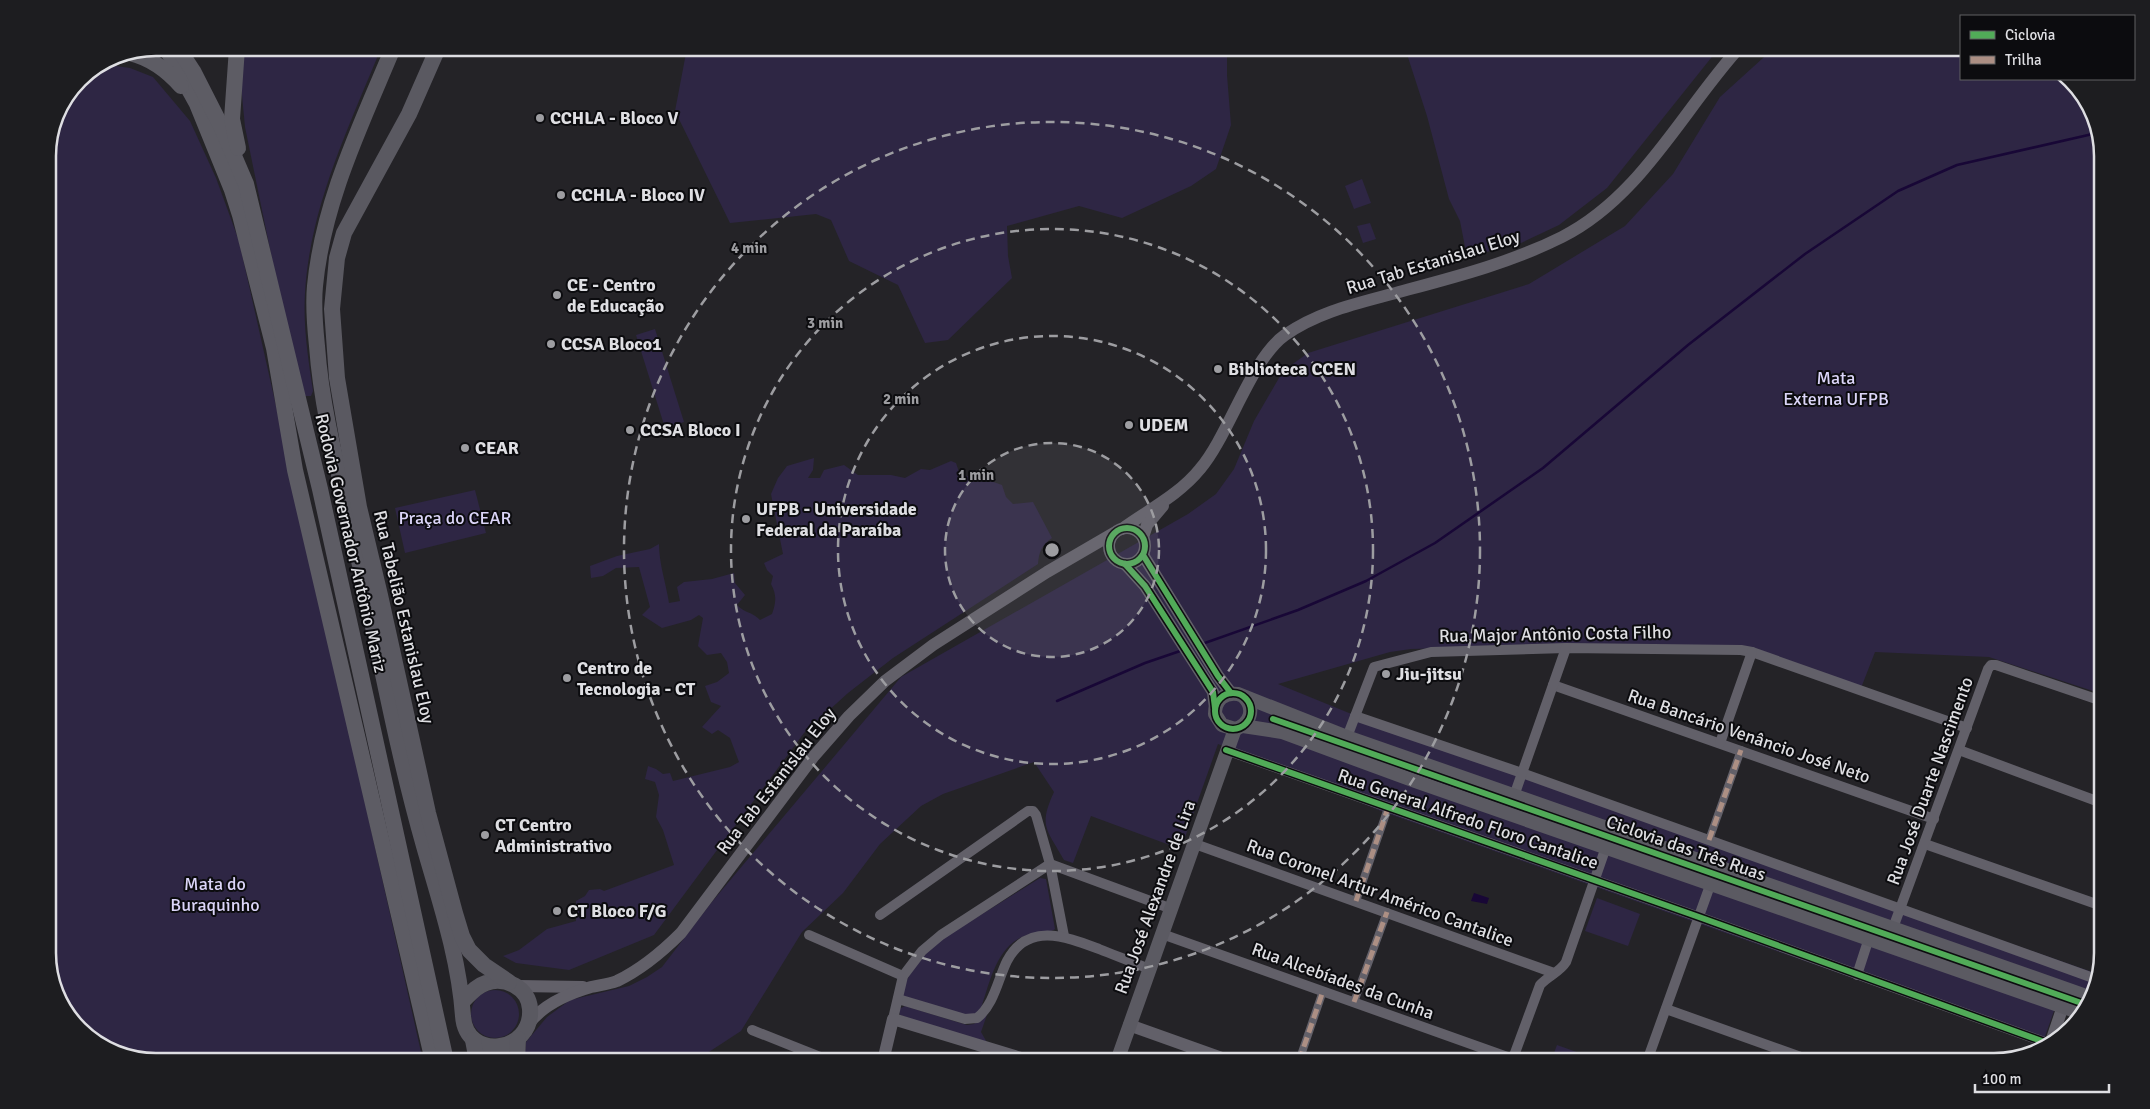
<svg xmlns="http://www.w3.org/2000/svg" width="2150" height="1109" font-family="Signika,sans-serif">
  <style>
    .green { fill: #2e2644 }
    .water { fill: #180736 }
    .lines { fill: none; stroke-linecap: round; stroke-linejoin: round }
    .stream { stroke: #180736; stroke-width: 2.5 }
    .pedestrian { stroke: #626069; stroke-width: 8 }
    .minor { stroke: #626069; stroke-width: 10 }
    .tertiary { stroke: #626069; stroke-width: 12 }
    .secondary { stroke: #5b5a62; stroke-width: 14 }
    .primary { stroke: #5a5961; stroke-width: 16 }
    .trunk { stroke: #5d5c64; stroke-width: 16 }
    .quiet { stroke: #ac8f84; stroke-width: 5; stroke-dasharray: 10 5; stroke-linecap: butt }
    .cycleway-casing { stroke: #0c0c0f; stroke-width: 9 }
    .cycleway { stroke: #51ab58; stroke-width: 6 }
    .ring { fill: none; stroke: #9d9da1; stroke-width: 2.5; stroke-dasharray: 9 6 }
    .poi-dot { fill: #9d9da1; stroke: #0c0c0f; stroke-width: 2 }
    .labels { text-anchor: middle; stroke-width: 4; stroke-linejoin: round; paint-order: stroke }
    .poi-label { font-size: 18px; font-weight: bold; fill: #dedee2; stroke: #0c0c0f; text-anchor: start }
    .street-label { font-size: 18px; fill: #dedee2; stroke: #0c0c0f }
    .park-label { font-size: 18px; fill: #dbd5f8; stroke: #0c0c0f }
    .rim { fill: none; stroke: #dedee2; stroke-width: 2.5 }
    .centre { fill: #9d9da1; stroke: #0c0c0f; stroke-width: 2.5 }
    .ring-label { font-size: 15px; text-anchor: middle; font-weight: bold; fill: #9d9da1; stroke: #0c0c0f; stroke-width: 4; stroke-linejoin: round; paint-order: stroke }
  </style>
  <rect width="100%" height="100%" fill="#242327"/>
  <g class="green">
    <path d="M 244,48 L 381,48 C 349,127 310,206 305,293 C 303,326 308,358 313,391 L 311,396 L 305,396 L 281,303 L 245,127 L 241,85 Z"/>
    <path d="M 687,48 L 1227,48 L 1227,75 L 1231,125 L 1216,169 L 1191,186 L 1122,218 L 1079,206 L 1007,226 L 1008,256 L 1012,278 L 948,340 L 925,343 L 898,285 L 849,261 L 831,220 L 816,214 L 730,223 L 675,111 Z"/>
    <path d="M 1405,48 L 1719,48 L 1607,188 L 1559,225 L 1521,243 L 1467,257 L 1460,221 L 1449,199 L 1427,116 Z"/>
    <path d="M 1774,48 L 1961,48 L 1961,79 L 2065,79 L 2084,95 L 2102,149 L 2102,694 L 1989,657 L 1875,652 L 1861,688 L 1748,649 L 1551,645 L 1411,649 L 1390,652 L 1278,684 L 1349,713 L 2098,974 L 2091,1001 L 2078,1016 L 2055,1008 L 2042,1045 L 1381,811 L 1218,744 L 1184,840 L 1175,847 L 1091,816 L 1073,863 L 1064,860 C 1047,829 1038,827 1054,792 L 1034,762 L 943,794 L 921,806 L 880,844 L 843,893 L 802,932 L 741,1031 L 695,1061 L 524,1061 L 526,1042 L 547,1017 L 570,1000 L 629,986 L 647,977 L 662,967 L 711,903 L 901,677 L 1188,514 L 1216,494 L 1234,469 L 1254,421 L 1283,371 L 1308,353 L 1529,284 L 1625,226 L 1673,174 L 1720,97 Z"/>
    <path d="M 102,64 L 130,68 L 153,77 L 190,121 L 216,178 L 239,241 L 423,1061 L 156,1061 L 108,1050 L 66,1014 L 48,960 L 48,149 L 56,114 L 79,79 Z"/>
    <path d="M 1362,179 L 1371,203 L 1354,209 L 1345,186 Z"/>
    <path d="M 1370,223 L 1376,239 L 1363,243 L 1357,226 Z"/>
    <path d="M 655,329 L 684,422 L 665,428 L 636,335 Z"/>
    <path d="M 814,458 L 813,470 L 808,478 L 820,478 L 824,470 L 844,465 L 858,475 L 891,475 L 905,478 L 921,469 L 930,470 L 951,461 L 956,463 L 960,475 L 985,479 L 1002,485 L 1006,497 L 1013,504 L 1033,502 L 1052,538 C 1042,545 1039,551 1038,564 L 893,658 L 848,693 L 804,733 L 654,935 L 569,970 L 516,963 L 503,956 L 519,950 L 547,929 L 576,921 L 576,901 L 585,896 L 589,890 L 600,889 L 604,891 L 674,865 L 663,830 L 656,817 L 659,795 L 655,782 L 645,779 L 648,766 L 656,769 L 663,774 L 670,773 L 673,781 L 730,767 L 739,762 L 730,738 L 718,730 L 712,734 L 702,727 L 721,706 L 711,702 L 705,686 L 717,682 L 729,673 L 727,662 L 721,653 L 707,655 L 698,646 L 703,618 L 699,615 L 691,620 L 662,628 L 642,615 L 650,607 L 639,567 L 616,568 L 603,576 L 591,578 L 590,566 L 617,556 L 650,549 L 659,544 C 659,564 666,583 669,603 L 680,601 L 677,587 L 684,582 L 712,579 L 734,573 L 735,583 L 745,595 L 737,605 C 744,613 753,612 760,620 L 772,614 C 776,603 777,595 771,584 L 773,576 L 767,570 L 764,563 L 783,554 L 771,494 L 778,478 L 787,466 Z"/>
    <path d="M 475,490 L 486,533 L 405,553 L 395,508 Z"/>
    <path d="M 1040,878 L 1046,879 L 1055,929 C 1051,933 1030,933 1022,937 C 995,949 989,986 980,1011 L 972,1017 L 903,996 L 905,984 L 913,968 L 921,958 L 945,937 Z"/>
    <path d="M 1597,898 L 1640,914 L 1628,946 L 1585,931 Z"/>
    <circle cx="495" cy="1014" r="24"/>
    <path d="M 905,1006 L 967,1025 L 974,1024 L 988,1012 L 981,1032 L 989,1046 L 900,1015 L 899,1009 Z"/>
    <path d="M 1557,1045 L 1602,1061 L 1551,1061 Z"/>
    <path d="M 512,1052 L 512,1061 L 486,1061 L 485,1054 Z"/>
  </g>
  <path class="water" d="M 1474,893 L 1489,898 L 1487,904 L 1471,901 Z"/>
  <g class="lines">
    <g class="stream">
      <path d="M 1202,644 L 1298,610 L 1366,581 L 1435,543 L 1543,468 L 1688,345 L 1805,254 L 1898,191 L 1957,165 L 2097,133"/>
      <path d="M 1057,701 L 1145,663 L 1183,650"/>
    </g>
    <g class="pedestrian">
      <path d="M 1709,840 L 1741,750"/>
      <path d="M 1356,901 L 1388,808"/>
      <path d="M 1354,1002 L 1387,912"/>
      <path d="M 1299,1061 L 1323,991"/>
    </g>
    <g class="minor">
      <path d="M 1553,685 L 1934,819"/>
      <path d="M 1355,716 L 1522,773 L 2096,979"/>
      <path d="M 1347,737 L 1374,667 L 1431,652 L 1566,648 L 1741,650 L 1752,652 L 1967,728"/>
      <path d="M 1720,743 L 1752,652"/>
      <path d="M 1226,750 L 1699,917 L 2050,1044"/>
      <path d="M 1959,750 L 2102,803"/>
      <path d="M 1514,796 L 1566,648"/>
      <path d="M 1195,844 L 1554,973"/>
      <path d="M 1925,844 L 2102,906"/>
      <path d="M 880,915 L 1028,811 L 1033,811 L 1036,815 L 1050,864 L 1064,936"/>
      <path d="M 1893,928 L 1988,669 L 1991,665 L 1996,665 L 2102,701"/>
      <path d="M 1162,934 L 1513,1059"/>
      <path d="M 809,935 L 903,976"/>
      <path d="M 1857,975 L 1869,938"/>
      <path d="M 898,999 L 965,1019 L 977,1018 C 994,1005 998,979 1007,961 C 1028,921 1067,937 1099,949 C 1116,956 1133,962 1149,969"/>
      <path d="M 1666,1009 L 1812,1061"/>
      <path d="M 893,1019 L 903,976 L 922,951 L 941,935 L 1050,864 L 1172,909"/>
      <path d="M 752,1030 L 830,1061"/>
      <path d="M 1512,1061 L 1540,985 C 1548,976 1560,972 1566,962 L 1606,847"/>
      <path d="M 1647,1061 L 1717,866"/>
    </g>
    <g class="tertiary">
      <circle cx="1127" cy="546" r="18"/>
      <path d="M 1122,529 C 1148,510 1179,495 1200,469 C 1229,435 1251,359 1285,335 C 1319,311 1359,303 1399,292 C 1455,277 1510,263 1562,237 C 1641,197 1682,111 1739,48"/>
      <path d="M 1143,537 L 1147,525 L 1163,506"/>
      <path d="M 1143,555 L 1218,676 L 1231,693"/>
      <path d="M 1125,564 L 1145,586 L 1213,692 L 1215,708"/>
      <path d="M 518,986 L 583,987"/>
      <path d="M 1129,1025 L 1230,1061"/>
      <path d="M 527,1026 C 541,1006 567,994 591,987 C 600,985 609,984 617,981 C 642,969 662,952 681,933 L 814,756 L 849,716 L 885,681 L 933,645 L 1047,572 L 1114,533"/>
      <path d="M 2050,1045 L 2063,1006"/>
      <path d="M 883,1061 L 893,1019 L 1031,1061"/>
    </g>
    <g class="secondary">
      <path d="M 1244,697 C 1255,708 1251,724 1235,729 L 1222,725 L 1215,714 C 1215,700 1224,692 1238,694 L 1347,737 L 2092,998"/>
      <path d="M 1243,726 L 1282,732 L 1415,781 L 2081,1013"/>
      <path d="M 1117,1061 L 1235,729"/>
    </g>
    <g class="primary">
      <path d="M 393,48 C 361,125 323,202 315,286 C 313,306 315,327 317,346 C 322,415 341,480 356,547 C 378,646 396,748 424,846 C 440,902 459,958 463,1016 C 466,1062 533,1053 530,1009 C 529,988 505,976 486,983 C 476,986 470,994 463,1001"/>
      <path d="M 438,48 L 409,114 L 344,233 L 337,258 L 332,309 L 337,378 L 359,507 L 380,595 L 428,813 L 455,913 L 462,936 L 469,950 L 484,965 L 509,982"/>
      <path d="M 473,1040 L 477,1061"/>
      <path d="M 517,1061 L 518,1039"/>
    </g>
    <g class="trunk">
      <path d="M 166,48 L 197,104 L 232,190 L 240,215 L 274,348 L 295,470 L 433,1061"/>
      <path d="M 178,48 L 193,71 L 222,128 L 246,184 L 320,489 L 446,1061"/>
      <path d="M 237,48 L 232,119 L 238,148"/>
      <path d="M 130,53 C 150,58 167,70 181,86"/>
    </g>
    <g class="quiet">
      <path d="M 1709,840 L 1741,750"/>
      <path d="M 1356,901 L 1388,808"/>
      <path d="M 1354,1002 L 1387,912"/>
      <path d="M 1299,1061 L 1323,991"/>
    </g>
    <defs>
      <g id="cycleway">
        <circle cx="1127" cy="546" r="18"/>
        <path d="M 1143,555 L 1218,676 L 1231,693"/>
        <path d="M 1125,564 L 1145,586 L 1213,692 L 1215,708"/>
        <circle cx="1233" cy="711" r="18"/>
        <path d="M 1273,719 L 2087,1005"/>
        <path d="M 1226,750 L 1699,917 L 2050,1044"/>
      </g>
    </defs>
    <use href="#cycleway" class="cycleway-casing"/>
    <use href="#cycleway" class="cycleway"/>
  </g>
  <circle cx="1052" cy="550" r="107" fill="#9d9da1" fill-opacity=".12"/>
  <g class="ring">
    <circle cx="1052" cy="550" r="107"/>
    <circle cx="1052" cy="550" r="214"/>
    <circle cx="1052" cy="550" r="321"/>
    <circle cx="1052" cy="550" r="428"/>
  </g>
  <g class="poi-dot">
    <circle cx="540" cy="118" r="5"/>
    <circle cx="561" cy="195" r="5"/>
    <circle cx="557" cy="295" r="5"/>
    <circle cx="551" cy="344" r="5"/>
    <circle cx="1218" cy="369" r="5"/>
    <circle cx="1129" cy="425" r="5"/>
    <circle cx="630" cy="430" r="5"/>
    <circle cx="465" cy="448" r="5"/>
    <circle cx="746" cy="519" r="5"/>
    <circle cx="1386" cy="674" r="5"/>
    <circle cx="567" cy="678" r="5"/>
    <circle cx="485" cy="835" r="5"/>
    <circle cx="557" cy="911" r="5"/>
  </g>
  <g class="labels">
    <g class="poi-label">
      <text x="550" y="124">CCHLA - Bloco V</text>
      <text x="571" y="201">CCHLA - Bloco IV</text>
      <text x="567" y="291">CE - Centro<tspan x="567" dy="21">de Educação</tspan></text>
      <text x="561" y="350">CCSA Bloco1</text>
      <text x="1228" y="375">Biblioteca CCEN</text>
      <text x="1139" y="431">UDEM</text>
      <text x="640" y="436">CCSA Bloco I</text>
      <text x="475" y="454">CEAR</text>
      <text x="756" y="515">UFPB - Universidade<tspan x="756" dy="21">Federal da Paraíba</tspan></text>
      <text x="577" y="674">Centro de<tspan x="577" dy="21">Tecnologia - CT</tspan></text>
      <text x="1396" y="680">Jiu-jitsu</text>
      <text x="495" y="831">CT Centro<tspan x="495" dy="21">Administrativo</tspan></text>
      <text x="567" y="917">CT Bloco F/G</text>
    </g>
    <g class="street-label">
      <text transform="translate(1433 262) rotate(-17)" y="6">Rua Tab Estanislau Eloy</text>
      <text transform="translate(351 543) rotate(77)" y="6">Rodovia Governador Antônio Mariz</text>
      <text transform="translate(404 617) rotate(77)" y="6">Rua Tabelião Estanislau Eloy</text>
      <text transform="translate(1555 634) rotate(-1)" y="6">Rua Major Antônio Costa Filho</text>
      <text transform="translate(1749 736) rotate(19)" y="6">Rua Bancário Venâncio José Neto</text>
      <text transform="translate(776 781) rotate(-52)" y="6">Rua Tab Estanislau Eloy</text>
      <text transform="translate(1930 781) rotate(-70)" y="6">Rua José Duarte Nascimento</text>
      <text transform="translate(1468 819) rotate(19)" y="6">Rua General Alfredo Floro Cantalice</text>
      <text transform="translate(1686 848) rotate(19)" y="6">Ciclovia das Três Ruas</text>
      <text transform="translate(1380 893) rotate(20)" y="6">Rua Coronel Artur Américo Cantalice</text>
      <text transform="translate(1155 897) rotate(-70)" y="6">Rua José Alexandre de Lira</text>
      <text transform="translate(1343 981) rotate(20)" y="6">Rua Alcebíades da Cunha</text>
    </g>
    <g class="park-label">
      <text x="1836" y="384">Mata<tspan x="1836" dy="21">Externa UFPB</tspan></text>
      <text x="455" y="524">Praça do CEAR</text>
      <text x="215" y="890">Mata do<tspan x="215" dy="21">Buraquinho</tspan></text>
    </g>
  </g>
  <path d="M0 0H2150V1109H0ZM156 56H1994A100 100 0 0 1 2094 156V953A100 100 0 0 1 1994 1053H156A100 100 0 0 1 56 953V156A100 100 0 0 1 156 56Z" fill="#1d1d20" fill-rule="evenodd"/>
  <path class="rim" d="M156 56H1994A100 100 0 0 1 2094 156V953A100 100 0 0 1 1994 1053H156A100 100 0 0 1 56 953V156A100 100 0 0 1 156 56Z"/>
  <circle cx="1052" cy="550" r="8" class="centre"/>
  <g class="ring-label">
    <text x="749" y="253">4 min</text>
    <text x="825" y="328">3 min</text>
    <text x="901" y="404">2 min</text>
    <text x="976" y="480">1 min</text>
  </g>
  <rect x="1960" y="15" width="175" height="65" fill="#0c0c0f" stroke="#606063"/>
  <rect x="1970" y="31" width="25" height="8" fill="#51ab58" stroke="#606063"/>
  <text x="2005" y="40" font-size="15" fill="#dedee2">Ciclovia</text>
  <rect x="1970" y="56" width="25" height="8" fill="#ac8f84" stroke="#606063"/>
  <text x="2005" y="65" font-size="15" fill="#dedee2">Trilha</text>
  <path d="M1975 1084v8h134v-8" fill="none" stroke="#dedee2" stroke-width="2.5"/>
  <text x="1982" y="1084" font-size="15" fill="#dedee2" stroke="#0c0c0f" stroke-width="4" paint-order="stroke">100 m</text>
</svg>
